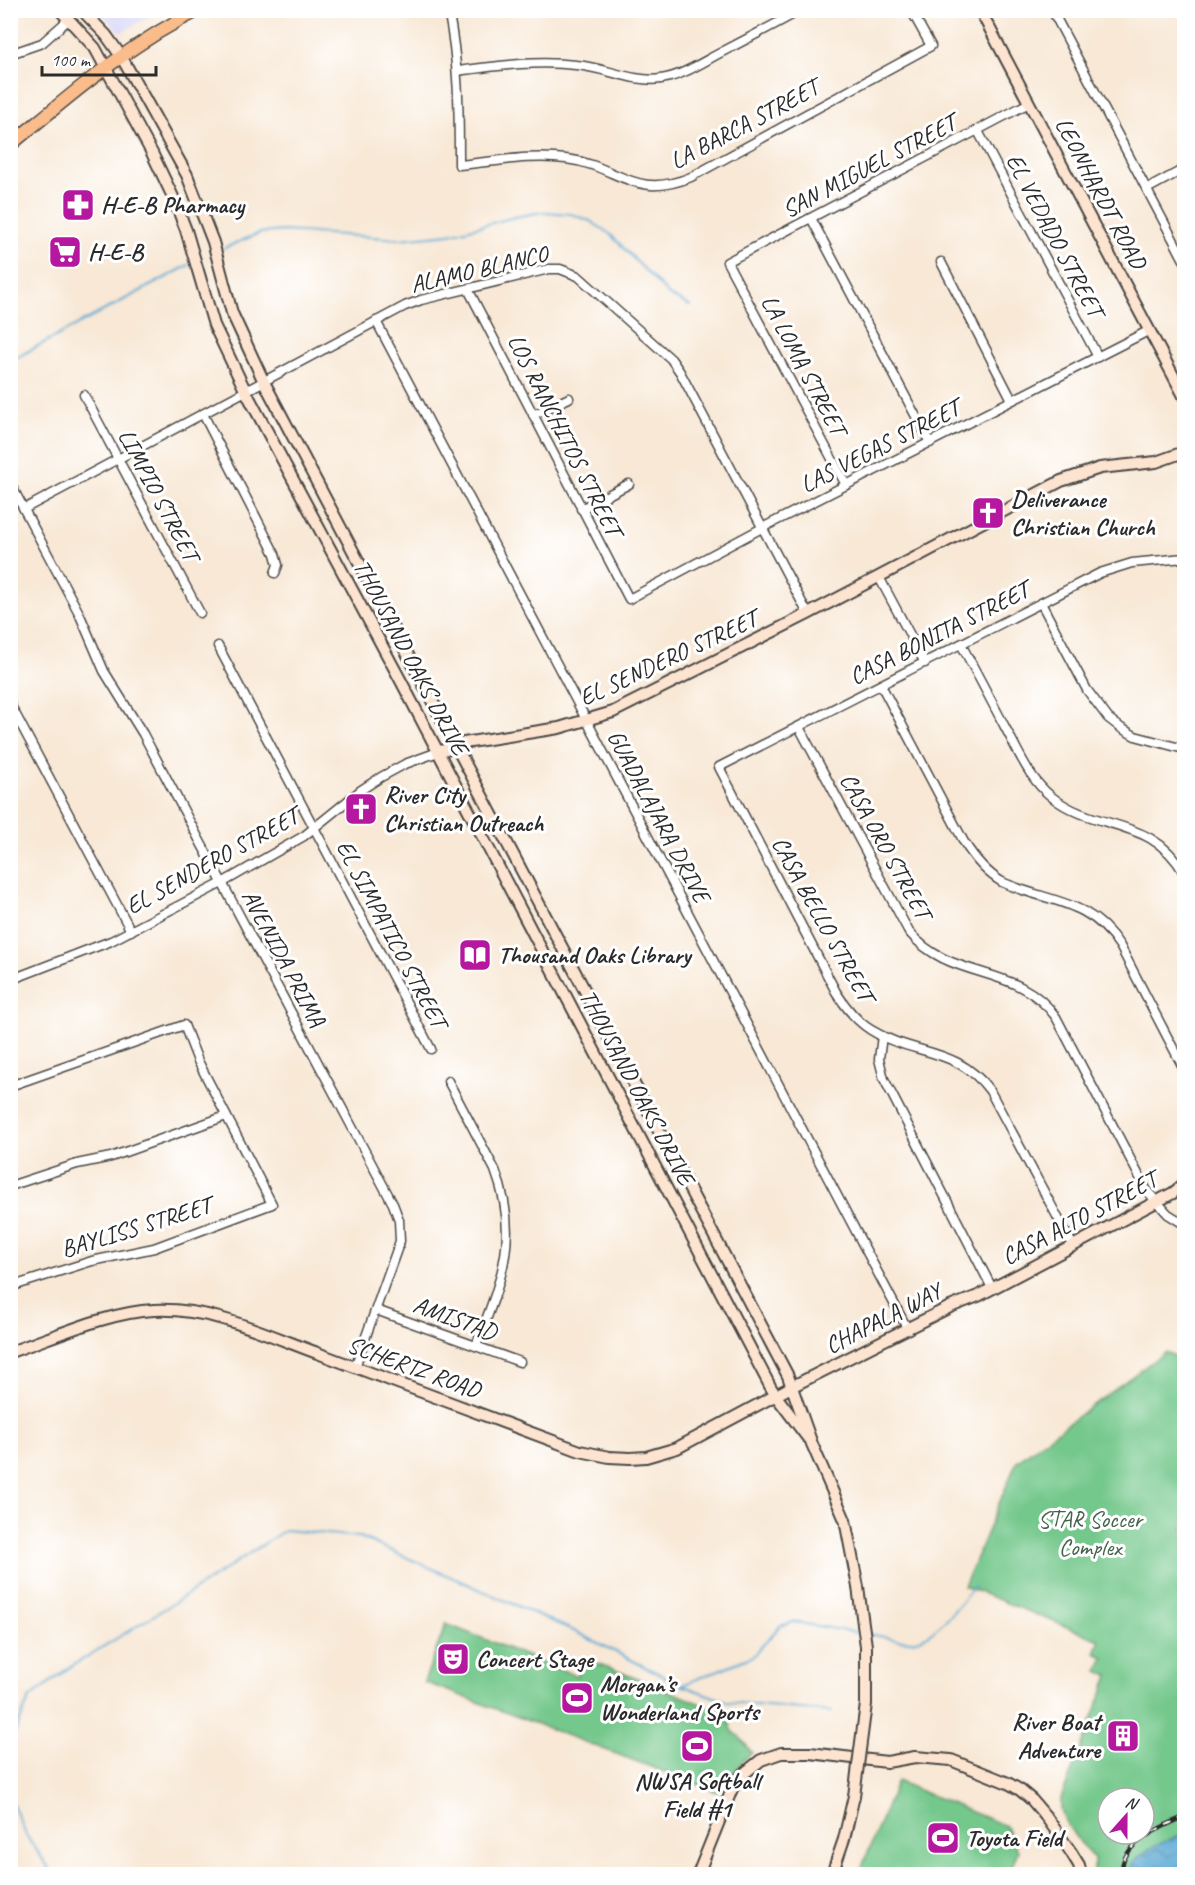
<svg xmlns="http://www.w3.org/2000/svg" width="1195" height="1885" font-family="Caveat,sans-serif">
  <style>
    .built { fill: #d8d7f8 }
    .park { fill: #74c88c; stroke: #507a5c; stroke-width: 1.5; fill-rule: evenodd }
    .water { fill: url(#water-waves); stroke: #426a7f; stroke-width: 1.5 }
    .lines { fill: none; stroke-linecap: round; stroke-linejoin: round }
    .stream { stroke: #59a8d3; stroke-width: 2 }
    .street-casing { stroke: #4a4744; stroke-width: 11 }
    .secondary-casing { stroke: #4a4744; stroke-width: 14 }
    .primary-casing { stroke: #4a4744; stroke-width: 15 }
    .street { stroke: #fff; stroke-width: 8 }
    .secondary { stroke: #fde4d0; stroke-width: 10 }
    .primary { stroke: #f9bc8a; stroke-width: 12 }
    .rail-casing { stroke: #2b2b2b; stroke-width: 4.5 }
    .rail { stroke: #fff; stroke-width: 2; stroke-dasharray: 7; stroke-linecap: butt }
    .secondary-bridge-casing { stroke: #4a4744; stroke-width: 14; stroke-linecap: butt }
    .secondary-bridge { stroke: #fde4d0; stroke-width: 10 }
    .labels { text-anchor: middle; stroke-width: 6; stroke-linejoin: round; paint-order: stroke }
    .street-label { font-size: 24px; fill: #2b2b2b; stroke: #fff }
    .poi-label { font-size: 24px; font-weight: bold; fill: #2b2b2b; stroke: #fff; text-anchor: start }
    .park-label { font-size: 24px; fill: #45624d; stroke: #fff }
  </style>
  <defs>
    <pattern id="water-waves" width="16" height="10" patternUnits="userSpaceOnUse" patternTransform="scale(1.5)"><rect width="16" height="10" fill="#59a8d3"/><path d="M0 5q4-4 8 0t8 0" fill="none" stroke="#4a89ab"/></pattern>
  </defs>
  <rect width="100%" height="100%" fill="#fff"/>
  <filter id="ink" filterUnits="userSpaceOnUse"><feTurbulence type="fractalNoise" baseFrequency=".0167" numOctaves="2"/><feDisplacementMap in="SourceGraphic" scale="12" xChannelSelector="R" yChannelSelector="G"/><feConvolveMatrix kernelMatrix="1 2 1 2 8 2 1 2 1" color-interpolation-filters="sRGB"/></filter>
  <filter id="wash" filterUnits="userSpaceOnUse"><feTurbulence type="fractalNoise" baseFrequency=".008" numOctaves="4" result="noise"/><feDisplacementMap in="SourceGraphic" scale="24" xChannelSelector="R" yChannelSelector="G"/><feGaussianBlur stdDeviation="1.35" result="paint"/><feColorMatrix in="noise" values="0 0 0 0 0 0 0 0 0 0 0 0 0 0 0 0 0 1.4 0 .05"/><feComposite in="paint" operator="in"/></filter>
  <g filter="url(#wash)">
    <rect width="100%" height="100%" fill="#f8e8d5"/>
    <path class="built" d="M 99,11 L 158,11 L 121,33 Z"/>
    <g class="park">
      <path d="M 1165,1352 L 1184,1360 L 1184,1874 L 1094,1874 L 1094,1859 L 1079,1842 L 1065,1821 L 1061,1810 L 1061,1799 L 1109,1676 L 1098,1671 L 1104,1657 L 1095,1653 L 1100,1640 L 964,1586 L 1017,1461 ZM 1108,1798 L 1144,1798 L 1144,1834 L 1108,1834 Z"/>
      <path d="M 446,1624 L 577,1676 L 584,1658 L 728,1714 L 732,1731 L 739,1736 L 752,1753 L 742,1762 L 718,1792 L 424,1682 Z"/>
      <path d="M 897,1781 L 1006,1826 L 1018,1851 L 1009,1874 L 859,1874 Z"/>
    </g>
    <path class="water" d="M 1184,1833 L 1184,1874 L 1129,1874 C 1131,1853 1167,1841 1184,1833 Z"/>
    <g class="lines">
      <g class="stream">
        <path d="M 224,248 L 260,233 L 285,231 L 400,239 L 450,234 L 515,217 L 542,212 L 571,214 L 590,221 L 610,234 L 669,295 L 690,306"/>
        <path d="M 10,361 L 189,265"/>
        <path d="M 868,1634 C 882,1636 897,1641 910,1641 C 932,1641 962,1602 974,1586"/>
        <path d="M 682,1685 L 753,1656 L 780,1626 L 793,1622 L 859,1633"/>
        <path d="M 10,1744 L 29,1699 L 67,1669 L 182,1598 L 285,1530 L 360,1537 L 572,1630 L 681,1685 L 728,1702 L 831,1712"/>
        <path d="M 10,1798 L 26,1835 L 53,1874"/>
      </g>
    </g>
  </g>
  <g filter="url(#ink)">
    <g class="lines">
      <defs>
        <g id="street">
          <path d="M 448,10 C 459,62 459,113 459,165 C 494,162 531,154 566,159 C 618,165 633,201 691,177 L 931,46 L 911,10"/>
          <path d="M 1052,10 L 1184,260"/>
          <path d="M 10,54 L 42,43 L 68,20"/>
          <path d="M 457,71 C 496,66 536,60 576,65 C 604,67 633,83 661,79 C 682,76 701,63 720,53 C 747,39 774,25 801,10"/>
          <path d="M 978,131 L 1098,357"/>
          <path d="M 1147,189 L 1184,169"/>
          <path d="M 811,218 L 930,443"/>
          <path d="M 941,262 L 1012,400"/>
          <path d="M 468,289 L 629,599 L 762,528 L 1150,330"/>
          <path d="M 376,321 L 908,1330"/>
          <path d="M 84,395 L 200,613"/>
          <path d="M 203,414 L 275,554 L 278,565 L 275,573"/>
          <path d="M 533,415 L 569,398"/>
          <path d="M 10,483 L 79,613 L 104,671 L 143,734 L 393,1204 L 399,1220 L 400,1241 L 355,1367"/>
          <path d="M 846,485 L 727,262 L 1029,103"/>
          <path d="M 24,509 L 405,306 L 421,300 L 549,269 L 560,269 L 578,276 L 671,359 L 680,372 L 808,614"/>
          <path d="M 581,509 L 629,484"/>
          <path d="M 879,577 L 925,663"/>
          <path d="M 1041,603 L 1087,690 L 1108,718 L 1121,728 L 1135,736 L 1184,749"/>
          <path d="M 961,644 C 976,672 991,700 1006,729 C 1019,753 1030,780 1052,797 C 1096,832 1152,816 1184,873"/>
          <path d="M 218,646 L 431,1049"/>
          <path d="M 881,685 L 964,842 C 974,858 985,872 1002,882 C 1048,903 1089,898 1120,946 L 1184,1069"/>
          <path d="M 10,704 L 131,931"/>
          <path d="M 799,727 L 909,932 C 952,983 1016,962 1056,1017 L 1147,1191 L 1168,1214 L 1184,1224"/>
          <path d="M 10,980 L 111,941 L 222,883 L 304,836 L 361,790 L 381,777 L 405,764 L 438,752"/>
          <path d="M 882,1036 L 879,1059 L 884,1079 L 992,1288"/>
          <path d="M 448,1081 L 495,1170 C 521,1238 500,1283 476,1346"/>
          <path d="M 10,1086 L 184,1025 L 198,1061 L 272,1204 L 154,1248 L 92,1261 L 10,1287"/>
          <path d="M 10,1186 L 77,1164 L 111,1157 L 226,1116"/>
          <path d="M 1073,1246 L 990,1091 C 957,1046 913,1056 871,1030 C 856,1021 846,1008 836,992 L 719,767 L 1100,573 L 1132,563 L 1184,558"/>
          <path d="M 376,1310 L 520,1362"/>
        </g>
        <g id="secondary">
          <path d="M 60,10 L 95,48 L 152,153 L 173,197 L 186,230 L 214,325 L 245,390 L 401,681 L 770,1386 L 776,1396 L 807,1437"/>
          <path d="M 82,10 L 106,35 L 121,56 L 187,175 L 213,242 L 232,313 L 264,382 L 788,1376 L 812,1444 L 845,1520 L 858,1587"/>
          <path d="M 980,10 L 1184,396"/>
          <path d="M 438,752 L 464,743 L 559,728 L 613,712 L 808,614 L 1061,481 L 1100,468 L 1156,462 L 1184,452"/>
          <path d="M 10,1352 C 54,1337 108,1312 154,1310 C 212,1307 267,1335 320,1354 C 407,1386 493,1419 580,1451 L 609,1457 L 630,1458 L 646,1457 L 677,1448 L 793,1386 L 950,1307 L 978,1296 L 1173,1193 L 1184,1184"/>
          <path d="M 698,1874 L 732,1789 L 742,1775 L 761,1760 L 781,1753 L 810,1753 L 887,1762 L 915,1757 L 951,1760 L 1008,1783 L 1020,1790 L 1032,1800 L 1047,1818 L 1071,1852 L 1079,1865 L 1081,1874"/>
          <path d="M 832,1874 L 844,1839 L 854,1796"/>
        </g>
        <path id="primary" d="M 10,145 C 70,96 128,44 199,10"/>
      </defs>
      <use href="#street" class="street-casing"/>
      <use href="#secondary" class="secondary-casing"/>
      <use href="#primary" class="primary-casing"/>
      <use href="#street" class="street"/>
      <use href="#secondary" class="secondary"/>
      <use href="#primary" class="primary"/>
      <defs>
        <path id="rail" d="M 1122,1874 C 1119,1844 1161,1827 1184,1817"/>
      </defs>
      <use href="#rail" class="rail-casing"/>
      <use href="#rail" class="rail"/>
      <defs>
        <path id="secondary-bridge" d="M 854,1796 L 866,1704 L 866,1646 L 858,1587"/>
      </defs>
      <use href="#secondary-bridge" class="secondary-bridge-casing"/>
      <use href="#secondary-bridge" class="secondary-bridge"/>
    </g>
  </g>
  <defs>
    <symbol id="pharmacy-square" viewBox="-11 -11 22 22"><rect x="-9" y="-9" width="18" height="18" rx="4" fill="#b5179e" stroke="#fff"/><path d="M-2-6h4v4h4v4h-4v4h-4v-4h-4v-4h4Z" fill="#fff"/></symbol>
    <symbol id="supermarket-square" viewBox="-11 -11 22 22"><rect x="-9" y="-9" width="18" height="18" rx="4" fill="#b5179e" stroke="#fff"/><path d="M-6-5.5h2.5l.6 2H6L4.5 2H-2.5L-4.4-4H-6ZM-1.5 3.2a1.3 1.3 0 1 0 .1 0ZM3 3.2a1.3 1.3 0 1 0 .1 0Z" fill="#fff"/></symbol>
    <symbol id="church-square" viewBox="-11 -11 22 22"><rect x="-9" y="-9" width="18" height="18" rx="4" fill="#b5179e" stroke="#fff"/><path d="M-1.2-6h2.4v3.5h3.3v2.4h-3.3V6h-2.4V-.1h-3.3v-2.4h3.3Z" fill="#fff"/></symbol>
    <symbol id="library-square" viewBox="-11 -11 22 22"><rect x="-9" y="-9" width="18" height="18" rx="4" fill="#b5179e" stroke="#fff"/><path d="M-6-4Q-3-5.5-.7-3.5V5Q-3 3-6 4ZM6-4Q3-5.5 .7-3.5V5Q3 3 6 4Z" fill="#fff"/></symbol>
    <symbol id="theatre-square" viewBox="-11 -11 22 22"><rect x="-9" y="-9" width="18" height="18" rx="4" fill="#b5179e" stroke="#fff"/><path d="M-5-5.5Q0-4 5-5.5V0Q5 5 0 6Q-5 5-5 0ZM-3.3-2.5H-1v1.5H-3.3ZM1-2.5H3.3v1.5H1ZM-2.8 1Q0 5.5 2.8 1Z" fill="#fff"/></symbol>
    <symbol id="stadium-square" viewBox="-11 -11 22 22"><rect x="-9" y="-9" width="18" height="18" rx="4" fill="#b5179e" stroke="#fff"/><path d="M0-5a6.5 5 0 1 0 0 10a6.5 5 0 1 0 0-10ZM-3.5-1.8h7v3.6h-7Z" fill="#fff"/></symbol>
    <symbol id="building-square" viewBox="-11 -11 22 22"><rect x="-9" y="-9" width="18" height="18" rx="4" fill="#b5179e" stroke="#fff"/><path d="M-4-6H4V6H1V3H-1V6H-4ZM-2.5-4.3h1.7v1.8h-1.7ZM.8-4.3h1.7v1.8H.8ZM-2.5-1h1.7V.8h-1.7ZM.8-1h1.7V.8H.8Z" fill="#fff"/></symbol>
  </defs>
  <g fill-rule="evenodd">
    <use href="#pharmacy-square" x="59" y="186" width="38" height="38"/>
    <use href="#supermarket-square" x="46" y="233" width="38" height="38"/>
    <use href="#church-square" x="969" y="494" width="38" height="38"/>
    <use href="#church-square" x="342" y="790" width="38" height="38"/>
    <use href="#library-square" x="456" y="936" width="38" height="38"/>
    <use href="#theatre-square" x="434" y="1640" width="38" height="38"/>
    <use href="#stadium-square" x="558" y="1679" width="38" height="38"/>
    <use href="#building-square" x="1104" y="1717" width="38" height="38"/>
    <use href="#stadium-square" x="678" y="1727" width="38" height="38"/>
    <use href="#stadium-square" x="924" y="1819" width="38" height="38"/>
  </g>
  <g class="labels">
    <g class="street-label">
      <text transform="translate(744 124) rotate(-28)" y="8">LA BARCA STREET</text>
      <text transform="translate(869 166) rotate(-28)" y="8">SAN MIGUEL STREET</text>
      <text transform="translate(1101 193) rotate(62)" y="8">LEONHARDT ROAD</text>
      <text transform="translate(1055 235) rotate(62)" y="8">EL VEDADO STREET</text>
      <text transform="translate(479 269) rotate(-13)" y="8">ALAMO BLANCO</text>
      <text transform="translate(804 365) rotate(62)" y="8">LA LOMA STREET</text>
      <text transform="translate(565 435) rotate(63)" y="8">LOS RANCHITOS STREET</text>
      <text transform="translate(880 446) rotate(-27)" y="8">LAS VEGAS STREET</text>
      <text transform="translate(159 495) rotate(62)" y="8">LIMPIO STREET</text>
      <text transform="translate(939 633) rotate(-27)" y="8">CASA BONITA STREET</text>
      <text transform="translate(411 657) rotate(62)" y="8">THOUSAND OAKS DRIVE</text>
      <text transform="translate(668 658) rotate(-25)" y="8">EL SENDERO STREET</text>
      <text transform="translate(659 816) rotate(62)" y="8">GUADALAJARA DRIVE</text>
      <text transform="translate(886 846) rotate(61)" y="8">CASA ORO STREET</text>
      <text transform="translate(212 861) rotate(-29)" y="8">EL SENDERO STREET</text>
      <text transform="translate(823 919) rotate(61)" y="8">CASA BELLO STREET</text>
      <text transform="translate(392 934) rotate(62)" y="8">EL SIMPATICO STREET</text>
      <text transform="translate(284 958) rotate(62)" y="8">AVENIDA PRIMA</text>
      <text transform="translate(637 1087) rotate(62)" y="8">THOUSAND OAKS DRIVE</text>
      <text transform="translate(1079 1218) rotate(-28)" y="8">CASA ALTO STREET</text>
      <text transform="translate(136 1227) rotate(-17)" y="8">BAYLISS STREET</text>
      <text transform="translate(455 1318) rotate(20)" y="8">AMISTAD</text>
      <text transform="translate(883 1318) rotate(-27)" y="8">CHAPALA WAY</text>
      <text transform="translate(414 1367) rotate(20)" y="8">SCHERTZ ROAD</text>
    </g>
    <g class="poi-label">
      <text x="101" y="213">H-E-B Pharmacy</text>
      <text x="88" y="260">H-E-B</text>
      <text x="1011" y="507">Deliverance<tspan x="1011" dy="28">Christian Church</tspan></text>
      <text x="384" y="803">River City<tspan x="384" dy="28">Christian Outreach</tspan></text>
      <text x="498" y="963">Thousand Oaks Library</text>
      <text x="476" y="1667">Concert Stage</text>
      <text x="600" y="1692">Morgan’s<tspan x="600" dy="28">Wonderland Sports</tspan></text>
      <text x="1100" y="1730" text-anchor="end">River Boat<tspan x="1100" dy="28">Adventure</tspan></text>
      <text x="697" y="1789" text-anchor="middle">NWSA Softball<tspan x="697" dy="28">Field #1</tspan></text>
      <text x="966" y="1846">Toyota Field</text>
    </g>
    <g class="park-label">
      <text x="1090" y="1527">STAR Soccer<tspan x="1090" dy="28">Complex</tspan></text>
    </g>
  </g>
  <rect width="1195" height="1885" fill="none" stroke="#fff" stroke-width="36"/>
  <g transform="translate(1126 1816) rotate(21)"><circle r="28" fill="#ffffff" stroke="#aaaaaa" stroke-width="1.5"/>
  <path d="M0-4.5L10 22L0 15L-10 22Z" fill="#b5179e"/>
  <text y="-9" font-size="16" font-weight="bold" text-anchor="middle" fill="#2b2b2b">N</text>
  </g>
  <path d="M42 66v9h114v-9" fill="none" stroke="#2b2b2b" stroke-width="3"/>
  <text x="51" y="66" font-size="18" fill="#2b2b2b" stroke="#ffffff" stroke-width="4.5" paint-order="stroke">100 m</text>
</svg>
